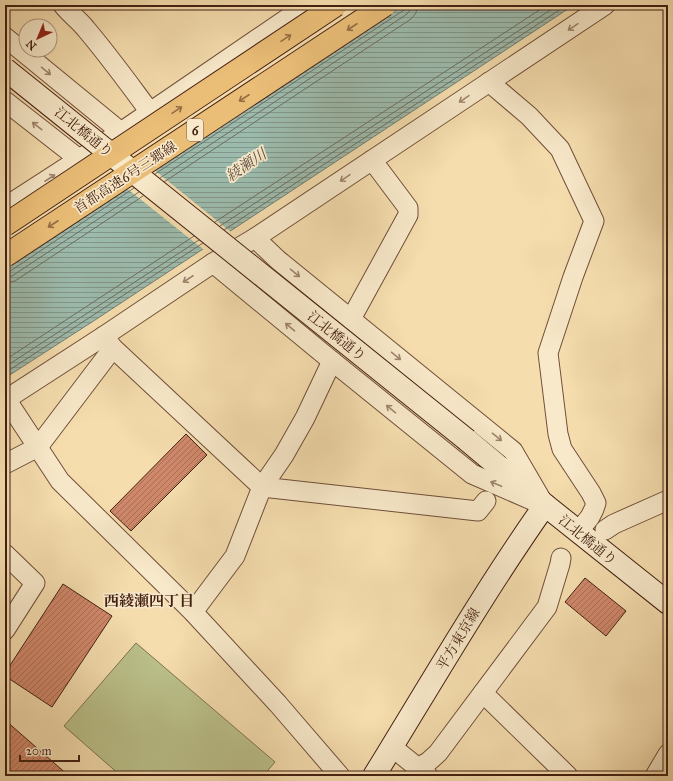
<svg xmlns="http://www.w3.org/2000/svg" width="673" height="781" font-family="'IM FELL Great Primer','Noto Serif JP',serif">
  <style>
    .pitch { fill: #bbc18b; stroke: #7f704e }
    .water { fill: url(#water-rules); stroke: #787d6f }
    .pier { fill: #f5ddae }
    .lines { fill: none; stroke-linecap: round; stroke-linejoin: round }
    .shore { stroke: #706d60; stroke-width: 1 }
    .building { fill: url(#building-hatch); stroke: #431f12 }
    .minor-casing { stroke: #704e39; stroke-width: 21 }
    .secondary-casing { stroke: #431f12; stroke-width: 24 }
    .minor { stroke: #f8e9ca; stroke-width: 19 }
    .secondary { stroke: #f8e9ca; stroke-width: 22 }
    .secondary-bridge-casing { stroke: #431f12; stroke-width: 24; stroke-linecap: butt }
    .motorway-bridge-casing { stroke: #431f12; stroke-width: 24; stroke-linecap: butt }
    .secondary-bridge { stroke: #f8e9ca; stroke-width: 22 }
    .motorway-bridge { stroke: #eabe77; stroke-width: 22 }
    .oneway { stroke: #966e44 }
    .oneway2 { stroke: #9e846e }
    .labels { text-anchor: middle; stroke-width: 3.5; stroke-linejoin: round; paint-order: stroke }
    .shield { fill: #f8e9ca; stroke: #795c49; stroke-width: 1 }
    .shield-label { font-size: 13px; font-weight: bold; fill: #431f12 }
    .street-label { font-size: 14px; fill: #431f12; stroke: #f8e9ca }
    .water-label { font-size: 15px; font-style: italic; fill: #5e4e40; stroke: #f8e9ca }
    .neighbourhood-label { font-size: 15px; font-weight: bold; fill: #431f12; stroke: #f8e9ca }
  </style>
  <defs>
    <pattern id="water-rules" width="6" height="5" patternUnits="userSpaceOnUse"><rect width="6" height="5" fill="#9cbbad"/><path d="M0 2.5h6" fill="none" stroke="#81978b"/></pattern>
    <pattern id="building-hatch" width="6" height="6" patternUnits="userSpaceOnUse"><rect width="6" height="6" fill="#d0886b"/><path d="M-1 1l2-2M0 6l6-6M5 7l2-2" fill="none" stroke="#aa6f57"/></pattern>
  </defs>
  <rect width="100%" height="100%" fill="#f5ddae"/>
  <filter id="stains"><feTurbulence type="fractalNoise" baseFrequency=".005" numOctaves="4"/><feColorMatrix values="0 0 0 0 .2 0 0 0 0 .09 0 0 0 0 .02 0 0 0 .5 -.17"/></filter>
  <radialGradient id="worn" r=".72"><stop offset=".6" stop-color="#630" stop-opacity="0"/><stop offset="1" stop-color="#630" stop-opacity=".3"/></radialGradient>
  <path class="pitch" d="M 136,643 L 275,762 L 263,776 L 121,776 L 64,726 Z"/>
  <path class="water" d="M 404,5 L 574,5 L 92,322 L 5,378 L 5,269 Z"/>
  <path class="pier" d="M 153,169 L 231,232 L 204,250 L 125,187 Z"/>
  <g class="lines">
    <g class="shore">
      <path d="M 155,174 L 404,10 L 406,5"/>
      <path d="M 160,178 L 407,14 L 410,10 L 411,5"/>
      <path d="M 164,182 L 411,19 L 416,13 L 417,5"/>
      <path d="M 215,222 L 547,5"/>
      <path d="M 220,226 L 558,5"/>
      <path d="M 224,230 L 567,5"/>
      <path d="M 5,272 L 9,272 L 134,188"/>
      <path d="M 5,277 L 12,276 L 139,192"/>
      <path d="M 5,283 L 15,281 L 143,196"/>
      <path d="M 5,360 L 194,236"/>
      <path d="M 5,367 L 199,240"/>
      <path d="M 5,373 L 203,243"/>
    </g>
  </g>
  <g class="building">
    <path d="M 186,434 L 207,455 L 131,531 L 110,511 Z"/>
    <path d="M 585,578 L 626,611 L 606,636 L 565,602 Z"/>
    <path d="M 63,584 L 112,616 L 52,707 L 5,676 L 5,673 Z"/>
    <path d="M 5,720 L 69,776 L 5,776 Z"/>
  </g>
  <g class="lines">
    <defs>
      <g id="minor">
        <path d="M 63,5 C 70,14 79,20 86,29 C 109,56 129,84 150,112"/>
        <path d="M 5,37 L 121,132"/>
        <path d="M 489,82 L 529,116 L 560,149 L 594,221 L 573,277 L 548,353 L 558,434 L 562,449 L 591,493 L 596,503 L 594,509 L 590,517 L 578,532"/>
        <path d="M 5,101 L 79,159"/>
        <path d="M 5,207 L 121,132 L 307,5"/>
        <path d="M 255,238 L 278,260 L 513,451 L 541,499"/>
        <path d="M 213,263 L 332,361 L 472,474 L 534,501"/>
        <path d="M 351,319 L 408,215 L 408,208 L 372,160"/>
        <path d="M 104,336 L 113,348 L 262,487 L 478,511 L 486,501"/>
        <path d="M 6,399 L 60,481 L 193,612 L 278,704 L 340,776"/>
        <path d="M 5,400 L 104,336 L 213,263 L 255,238 L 605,5"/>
        <path d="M 5,464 L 38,447 L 113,348"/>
        <path d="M 605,530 L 614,524 L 668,500"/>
        <path d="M 5,554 L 35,583 L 5,630"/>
        <path d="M 193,612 L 235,556 L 262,487 L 284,455 L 305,418 L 332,361"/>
        <path d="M 483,693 L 568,776"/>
        <path d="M 392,747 L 428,776"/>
        <path d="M 419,767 L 428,762 L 438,753 L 547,607 L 560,564 L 561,558"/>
        <path d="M 655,776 L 668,754"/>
      </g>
      <g id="secondary">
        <path d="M 467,440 L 545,505 L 668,603"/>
        <path d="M 374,776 C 430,685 483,593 545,505"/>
      </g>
    </defs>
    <use href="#minor" class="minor-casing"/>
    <use href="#secondary" class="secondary-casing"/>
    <use href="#minor" class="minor"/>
    <use href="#secondary" class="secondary"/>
    <defs>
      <path id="secondary-bridge" d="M 5,69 L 467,440"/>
      <g id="motorway-bridge">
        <path d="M 5,225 L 336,5"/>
        <path d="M 5,256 L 385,5"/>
      </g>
    </defs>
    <use href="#secondary-bridge" class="secondary-bridge-casing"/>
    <use href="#motorway-bridge" class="motorway-bridge-casing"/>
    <use href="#secondary-bridge" class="secondary-bridge"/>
    <use href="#motorway-bridge" class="motorway-bridge"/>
  </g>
  <defs><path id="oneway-shaft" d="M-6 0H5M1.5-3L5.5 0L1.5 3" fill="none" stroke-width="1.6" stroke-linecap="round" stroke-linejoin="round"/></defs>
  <g class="oneway">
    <use href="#oneway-shaft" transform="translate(352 27) rotate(147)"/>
    <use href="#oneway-shaft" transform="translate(286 38) rotate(-34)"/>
    <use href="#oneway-shaft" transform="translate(244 98) rotate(147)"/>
    <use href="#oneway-shaft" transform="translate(177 110) rotate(-34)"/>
    <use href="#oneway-shaft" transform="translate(53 224) rotate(147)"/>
  </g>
  <g class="oneway2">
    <use href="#oneway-shaft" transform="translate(573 27) rotate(146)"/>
    <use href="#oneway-shaft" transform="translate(46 71) rotate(39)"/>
    <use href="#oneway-shaft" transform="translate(464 99) rotate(146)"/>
    <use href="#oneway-shaft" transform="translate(37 126) rotate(-142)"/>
    <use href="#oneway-shaft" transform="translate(50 178) rotate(-33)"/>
    <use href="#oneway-shaft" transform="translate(345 178) rotate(146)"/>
    <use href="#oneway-shaft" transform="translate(295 273) rotate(39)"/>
    <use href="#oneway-shaft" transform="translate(188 279) rotate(147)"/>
    <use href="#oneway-shaft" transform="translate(290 327) rotate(-140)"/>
    <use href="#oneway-shaft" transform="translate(396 356) rotate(39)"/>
    <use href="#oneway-shaft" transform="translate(391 409) rotate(-141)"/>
    <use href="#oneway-shaft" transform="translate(497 437) rotate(39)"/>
    <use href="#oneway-shaft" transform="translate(496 484) rotate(-157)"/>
  </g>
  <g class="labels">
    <rect class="shield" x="187" y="119" width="16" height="22" rx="3"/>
    <g class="shield-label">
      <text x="195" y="135">6</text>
    </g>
    <g class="street-label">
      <text transform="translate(84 132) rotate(39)" y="5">江北橋通り</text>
      <text transform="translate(125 177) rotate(-33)" y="5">首都高速6号三郷線</text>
      <text transform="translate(337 336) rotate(39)" y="5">江北橋通り</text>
      <text transform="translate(588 540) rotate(39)" y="5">江北橋通り</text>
      <text transform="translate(458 639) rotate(-59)" y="5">平方東京線</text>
    </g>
    <g class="water-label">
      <text transform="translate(246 165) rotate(-34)" y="5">綾瀬川</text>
    </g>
    <g class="neighbourhood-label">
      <text x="149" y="606">西綾瀬四丁目</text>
    </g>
  </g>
  <rect width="673" height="781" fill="none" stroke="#f5ddae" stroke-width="20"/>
  <rect x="6" y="6" width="661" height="769" fill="none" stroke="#431f12" stroke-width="2"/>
  <rect x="10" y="10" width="653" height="761" fill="none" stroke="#431f12"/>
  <g transform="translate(38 38) rotate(224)"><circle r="19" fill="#f8e9ca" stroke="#b09880"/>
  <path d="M0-3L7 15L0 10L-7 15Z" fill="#8f2418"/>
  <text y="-6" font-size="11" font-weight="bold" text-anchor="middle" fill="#431f12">N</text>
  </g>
  <path d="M20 755v6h59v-6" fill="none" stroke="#431f12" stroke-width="2"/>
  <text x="26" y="755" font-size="12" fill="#431f12" stroke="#f8e9ca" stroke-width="3" paint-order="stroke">20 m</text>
  <rect width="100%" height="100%" filter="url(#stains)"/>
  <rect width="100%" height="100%" fill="url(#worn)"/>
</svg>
